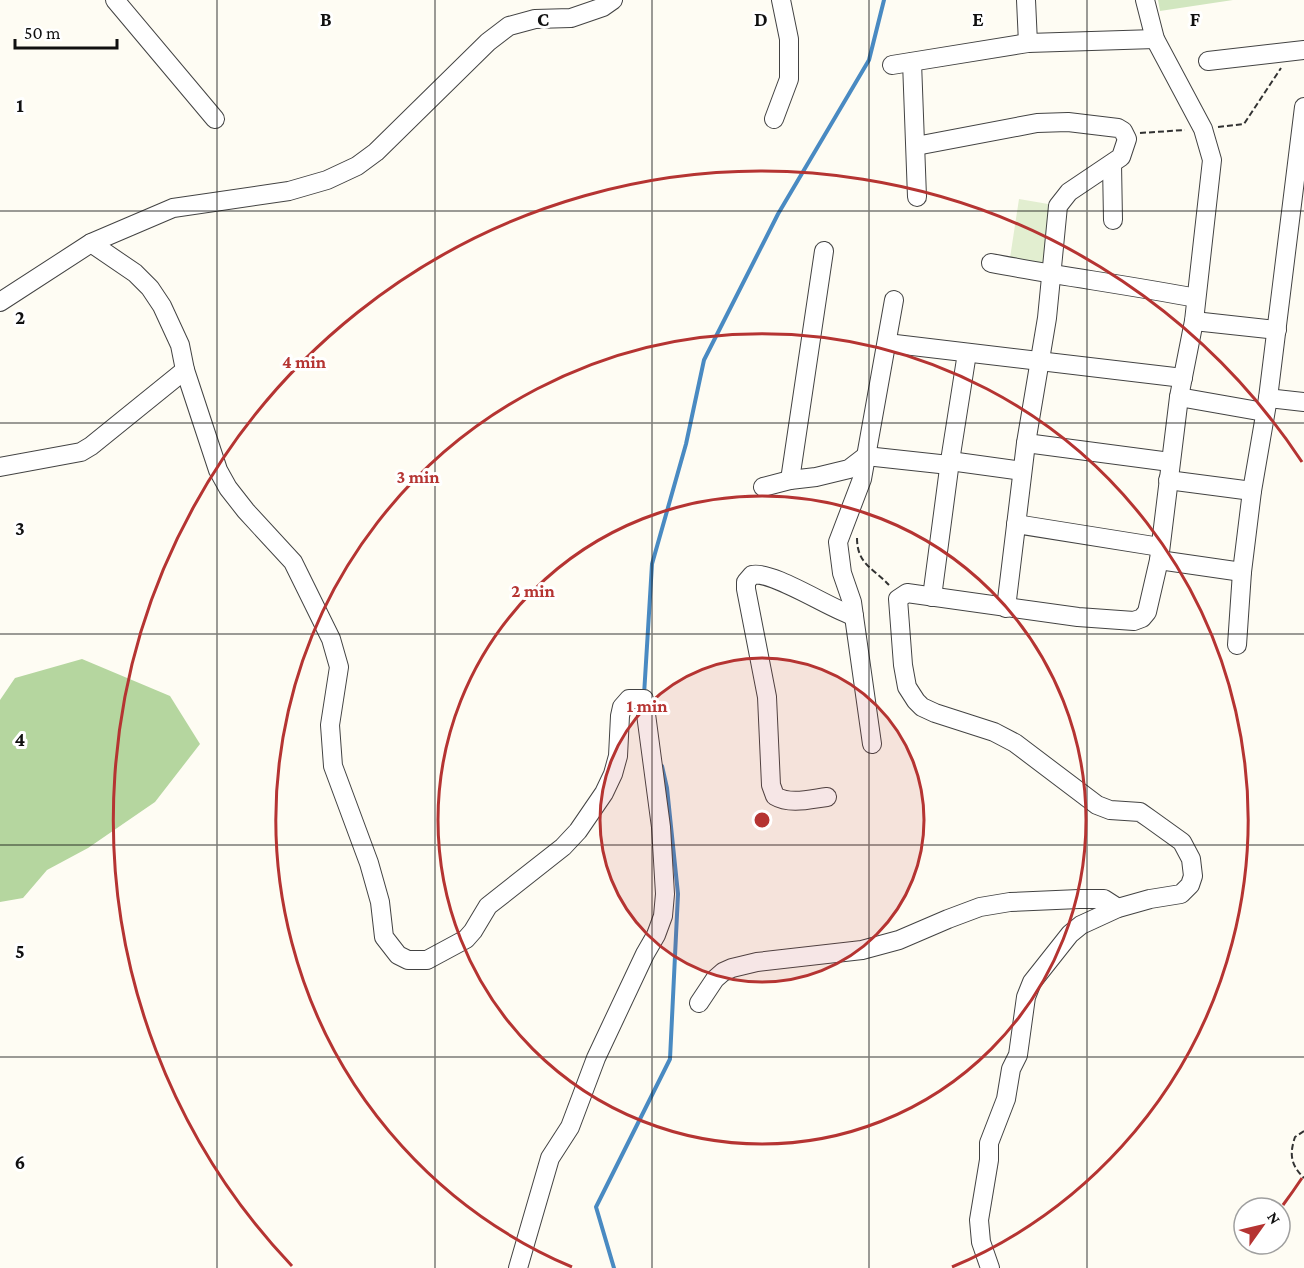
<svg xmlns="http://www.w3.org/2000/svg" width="1304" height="1268" font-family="'Crimson Pro',serif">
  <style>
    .green { fill: #d1e6bf }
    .forest { fill: #b5d69f }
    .pitch { fill: #e2eed0 }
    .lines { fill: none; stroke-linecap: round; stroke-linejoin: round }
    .stream { stroke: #498ac2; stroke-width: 4 }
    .minor-casing { stroke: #434343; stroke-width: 20 }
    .path { stroke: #323232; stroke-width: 2; stroke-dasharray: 6 3; stroke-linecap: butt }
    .minor { stroke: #fff; stroke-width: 18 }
    .grid { fill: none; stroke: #101010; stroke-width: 1.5; stroke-opacity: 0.55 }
    .ring { fill: none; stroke: #b53432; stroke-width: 3 }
    .grid-label { font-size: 20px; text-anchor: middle; font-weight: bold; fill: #101010; stroke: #fff; stroke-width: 6; stroke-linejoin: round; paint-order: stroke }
    .centre { fill: #b53432; stroke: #fff; stroke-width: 3 }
    .ring-label { font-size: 18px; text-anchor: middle; font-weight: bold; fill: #b53432; stroke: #fff; stroke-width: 6; stroke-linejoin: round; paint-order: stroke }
  </style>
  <rect width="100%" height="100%" fill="#fefcf3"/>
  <path class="green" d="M 1158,0 L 1233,0 L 1160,11 Z"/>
  <path class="forest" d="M 82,659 L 170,696 L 200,744 L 155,802 L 88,848 L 47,870 L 23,898 L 0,902 L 0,700 L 15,678 Z"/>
  <path class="pitch" d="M 1019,199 L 1054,205 L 1045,264 L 1010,258 Z"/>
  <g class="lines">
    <g class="stream">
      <path d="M 644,695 L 652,564 L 686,444 L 704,360 L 778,214 L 869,60 L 884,0"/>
      <path d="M 614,1268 L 596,1207 L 670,1059 L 678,894 L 667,788 L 662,766"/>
    </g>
    <defs>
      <g id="minor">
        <path d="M 115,0 L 215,119"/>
        <path d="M 1026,0 L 1028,43"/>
        <path d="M 1208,61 L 1304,50"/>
        <path d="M 912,62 L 917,197"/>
        <path d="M 892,65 L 1028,43 L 1155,39"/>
        <path d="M 774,119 L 789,79 L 789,39 L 781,0"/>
        <path d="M 916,146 L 1037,123 L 1068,122 L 1118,128 L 1123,131 L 1127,139 L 1121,157 L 1069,192 L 1058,206 L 1047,318 L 1026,443 L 1006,608"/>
        <path d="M 1112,164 L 1113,220"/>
        <path d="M 91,243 L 135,273 L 150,288 L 162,306 L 180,345 L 185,370 L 218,470 L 228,488 L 246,511 L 293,562 L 331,639 L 339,667 L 330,725 L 333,766 L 369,863 L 380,902 L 384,937 L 398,955 L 408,960 L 427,960 L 466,939 L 473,931 L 488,906 L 563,847 L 578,831 L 604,793 L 613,774 L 618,756 L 620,716 L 622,707 L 629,699 L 644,699 L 661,827 L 665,894 L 663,916 L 656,935 L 645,954 L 596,1058 L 570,1127 L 550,1158 L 518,1268"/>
        <path d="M 991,263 C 1059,276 1128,285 1196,298"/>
        <path d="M 0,302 L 91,243 L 173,208 L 289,191 L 327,180 L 357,166 L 376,152 L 488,42 L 509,26 L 535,19 L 571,18 L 603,7 L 613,0"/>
        <path d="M 1194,321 L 1277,330"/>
        <path d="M 887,343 L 1183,378"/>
        <path d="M 1179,397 L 1264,412"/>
        <path d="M 1268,398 L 1304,402"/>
        <path d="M 1026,443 L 1170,462"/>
        <path d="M 950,461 L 1022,471"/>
        <path d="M 0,467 L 81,452 L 91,446 L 185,370"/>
        <path d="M 790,480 L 824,251"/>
        <path d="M 1168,480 L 1252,491"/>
        <path d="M 763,487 L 790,480 L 816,477 L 849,469 L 866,456 L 949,465"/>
        <path d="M 1016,524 L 1160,547"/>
        <path d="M 1159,560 L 1242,572"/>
        <path d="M 932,597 L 950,461 L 967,353"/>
        <path d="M 1237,645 L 1242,572 L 1252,491 L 1268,398 L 1304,107"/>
        <path d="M 872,744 L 852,602 L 842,573 L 838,542 L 862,479 L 894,300"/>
        <path d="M 827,797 C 811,799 790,805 775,796 L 771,785 L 767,697 L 746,589 L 746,582 L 752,575 C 772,570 832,610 854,616"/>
        <path d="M 699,1003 L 715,979 L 723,972 L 732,968 L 757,962 L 862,950 L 899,940 L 948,919 L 980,907 L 1010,902 L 1079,899 L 1104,899 L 1118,908"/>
        <path d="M 990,1268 L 981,1242 L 979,1220 L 989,1160 L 989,1143 L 1006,1099 L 1011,1069 L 1018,1055 L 1026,997 L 1032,982 L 1070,934 L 1081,925 L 1118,908 L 1150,899 L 1181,894 L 1190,885 L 1193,876 L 1191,859 L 1182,842 L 1150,819 L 1140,812 L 1110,810 L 1097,805 L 1015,743 L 994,732 L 935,713 L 922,707 L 916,701 L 907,687 L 903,665 L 898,599 L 907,593 L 1078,617 L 1134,621 L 1142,618 L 1147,612 L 1159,560 L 1179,397 L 1194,321 L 1212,160 L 1203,129 L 1155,39 L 1145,0"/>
      </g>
    </defs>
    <use href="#minor" class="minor-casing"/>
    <g class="path">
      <path d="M 1218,127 L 1244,124 L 1281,68"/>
      <path d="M 1140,133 L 1185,130"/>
      <path d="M 857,538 C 857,564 873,568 889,585"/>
      <path d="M 1304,1131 L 1295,1137 C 1289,1155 1291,1165 1304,1178"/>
    </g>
    <use href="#minor" class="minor"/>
  </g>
  <path class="grid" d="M 217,0 L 217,1268M 435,0 L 435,1268M 652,0 L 652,1268M 869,0 L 869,1268M 1087,0 L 1087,1268M 0,211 L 1304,211M 0,423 L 1304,423M 0,634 L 1304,634M 0,845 L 1304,845M 0,1057 L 1304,1057"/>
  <circle cx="762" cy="820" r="162" fill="#b53432" fill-opacity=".12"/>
  <g class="ring">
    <circle cx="762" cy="820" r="162"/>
    <circle cx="762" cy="820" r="324"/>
    <path d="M572 1267A486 486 0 1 1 952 1267"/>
    <path d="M1302 1178A648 648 0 0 1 1283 1205M292 1266A648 648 0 1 1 1302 462"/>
  </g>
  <g class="grid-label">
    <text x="326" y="26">B</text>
    <text x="543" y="26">C</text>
    <text x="761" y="26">D</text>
    <text x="978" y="26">E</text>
    <text x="1195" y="26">F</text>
    <text x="20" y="112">1</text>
    <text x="20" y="324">2</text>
    <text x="20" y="535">3</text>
    <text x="20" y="746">4</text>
    <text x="20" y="958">5</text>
    <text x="20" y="1169">6</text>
  </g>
  <circle cx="762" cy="820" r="9" class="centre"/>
  <g class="ring-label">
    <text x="304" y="368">4 min</text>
    <text x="418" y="483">3 min</text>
    <text x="533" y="597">2 min</text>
    <text x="647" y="712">1 min</text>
  </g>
  <g transform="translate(1262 1226) rotate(56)"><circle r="28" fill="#ffffff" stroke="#9f9f9f" stroke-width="1.5"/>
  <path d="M0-4.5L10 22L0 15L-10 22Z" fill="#b53432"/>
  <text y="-9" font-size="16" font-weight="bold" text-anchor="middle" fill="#101010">N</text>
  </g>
  <path d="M15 39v9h102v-9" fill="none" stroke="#101010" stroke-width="3"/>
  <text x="24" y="39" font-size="18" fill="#101010" stroke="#ffffff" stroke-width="4.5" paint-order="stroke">50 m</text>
</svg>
